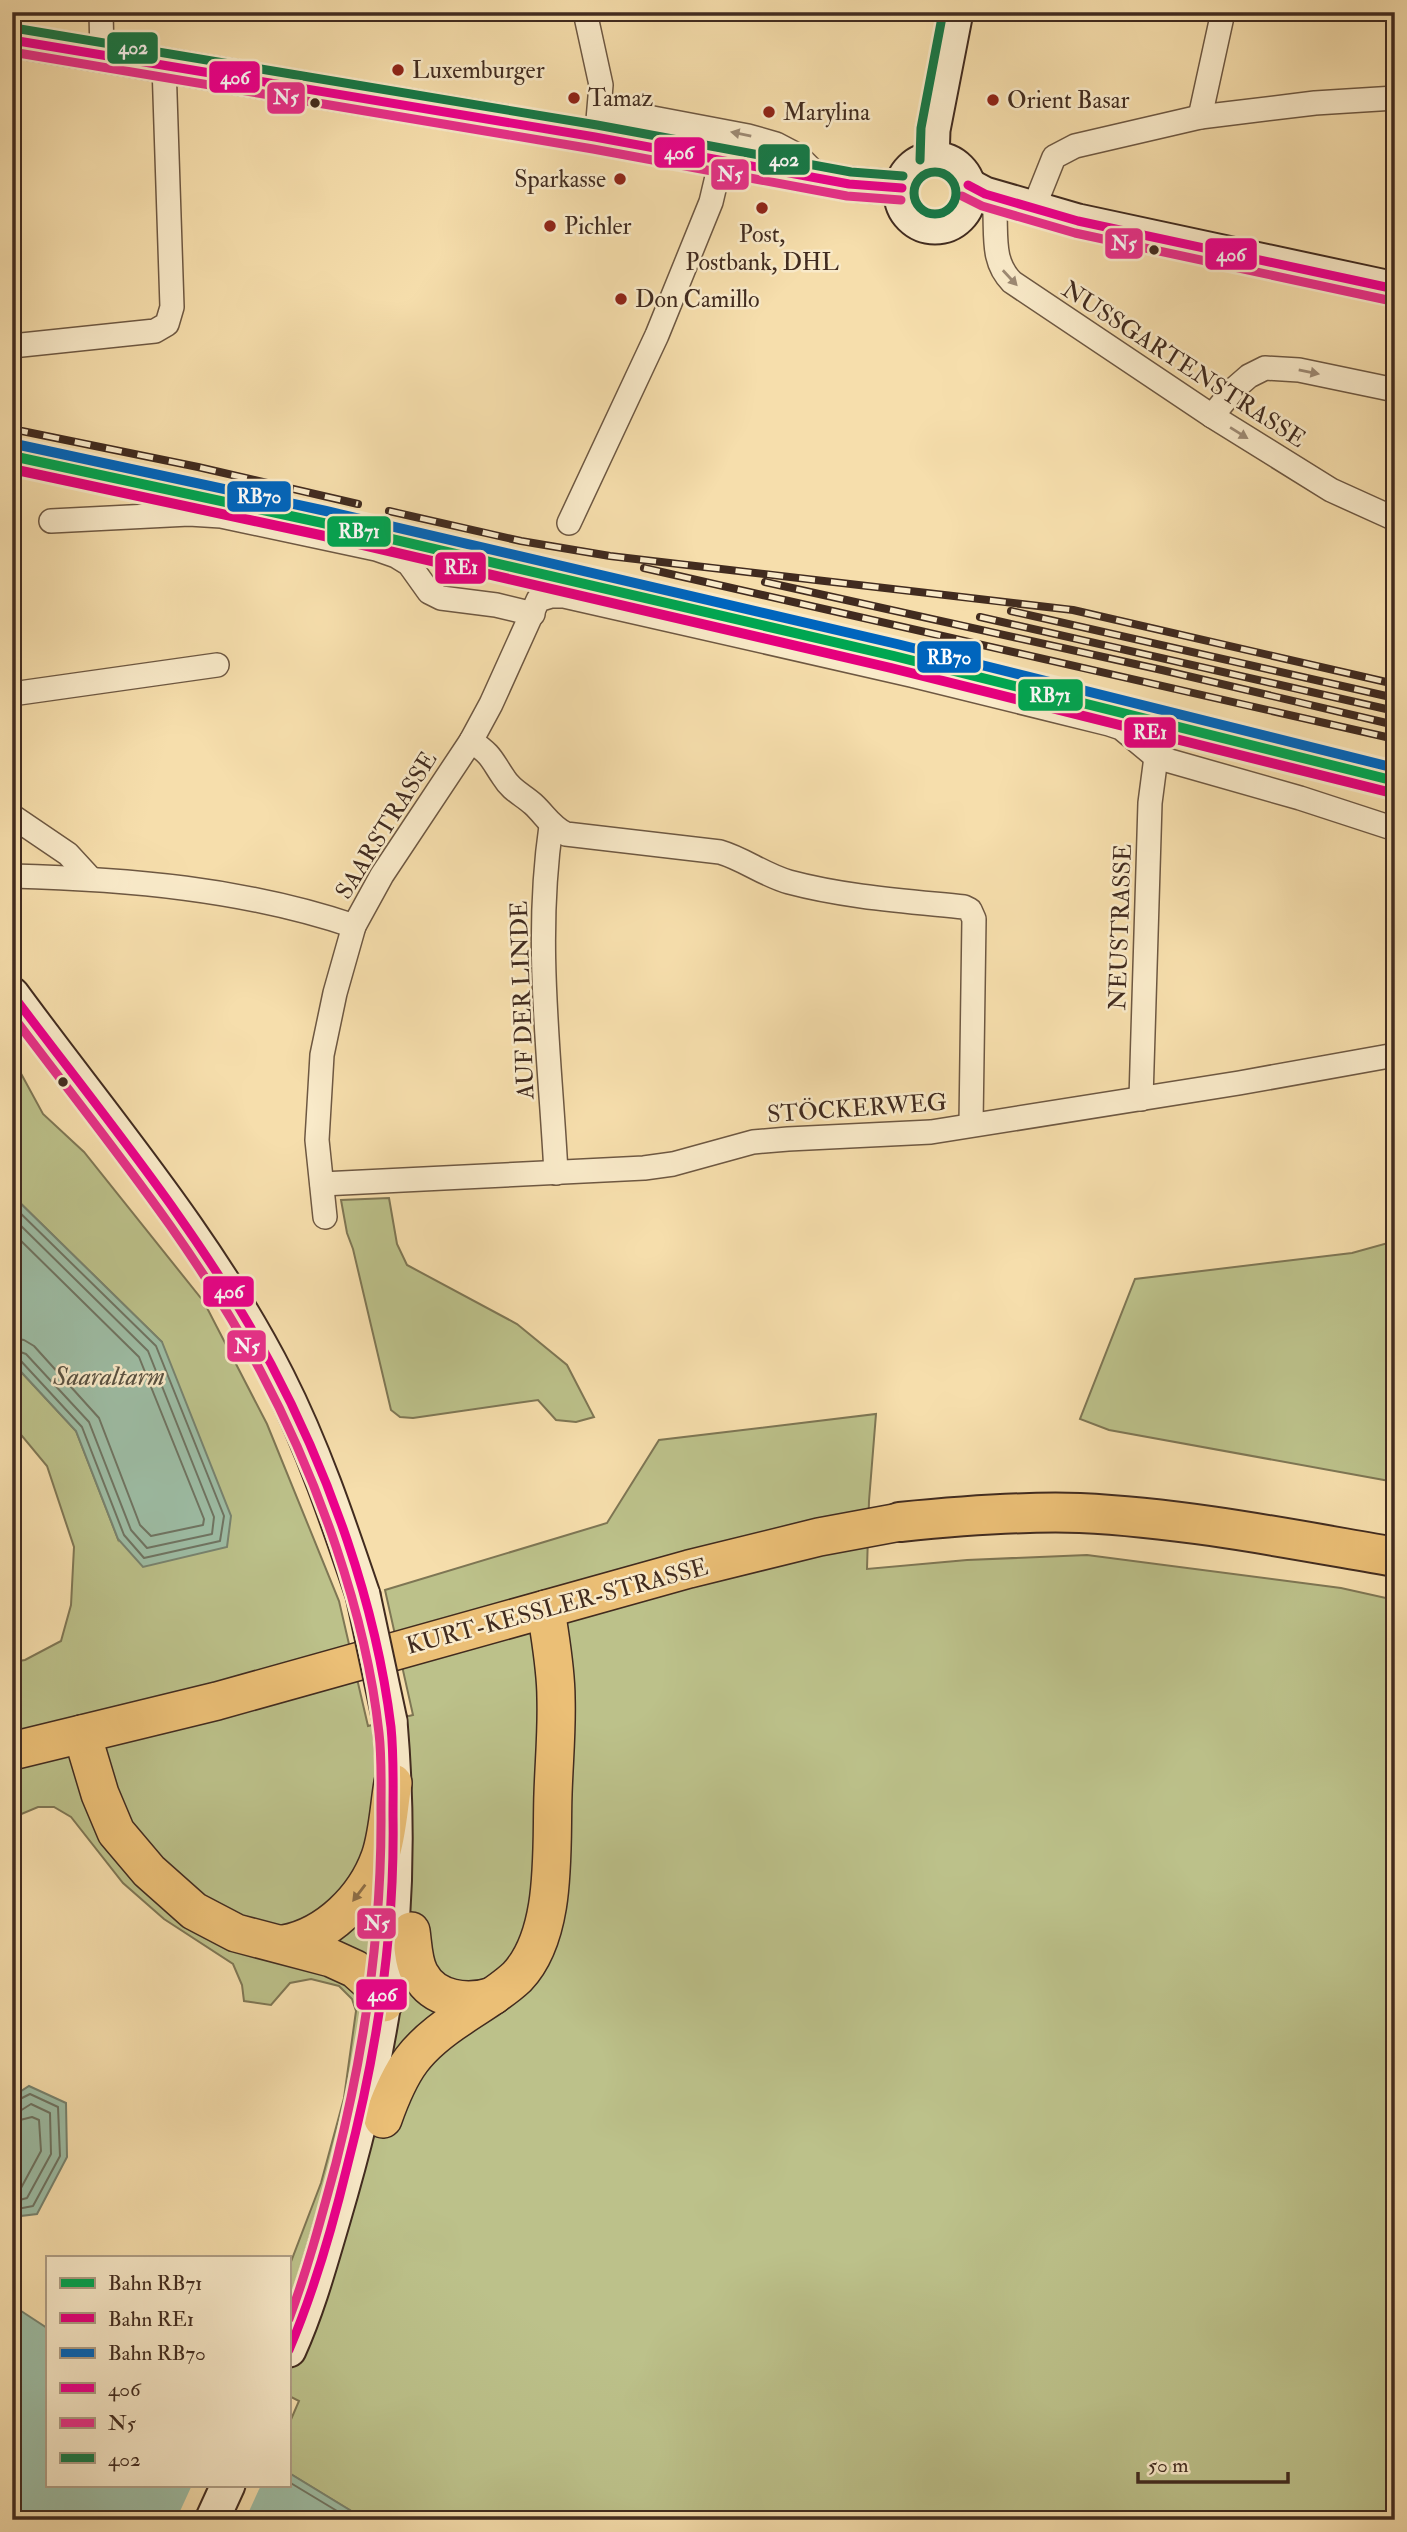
<svg xmlns="http://www.w3.org/2000/svg" width="1407" height="2532" font-family="'IM FELL Double Pica',serif">
  <style>
    .green { fill: #bcc18a; stroke: #7e7654; stroke-width: 2 }
    .water { fill: #9dbda5; stroke: #78836f; stroke-width: 2 }
    .pier { fill: #f6deac }
    .lines { fill: none; stroke-linecap: round; stroke-linejoin: round }
    .shore { stroke: #6f7462; stroke-width: 2 }
    .minor-casing { stroke: #6e5842; stroke-width: 26 }
    .secondary-casing { stroke: #412b1f; stroke-width: 37 }
    .primary-casing { stroke: #412b1f; stroke-width: 40 }
    .trunk-casing { stroke: #412b1f; stroke-width: 42 }
    .minor { stroke: #f9eac9; stroke-width: 23 }
    .secondary { stroke: #f9eac9; stroke-width: 33 }
    .primary { stroke: #ebbf76; stroke-width: 37 }
    .trunk { stroke: #ebbf76; stroke-width: 38 }
    .rail-casing { stroke: #412b1f; stroke-width: 8 }
    .rail { stroke: #f9eac9; stroke-width: 5; stroke-dasharray: 16; stroke-linecap: butt }
    .secondary-bridge-casing { stroke: #412b1f; stroke-width: 37; stroke-linecap: butt }
    .secondary-bridge { stroke: #f9eac9; stroke-width: 33 }
    .bus-1-casing { stroke: #f9eac9; stroke-width: 14 }
    .bus-2-casing { stroke: #f9eac9; stroke-width: 14 }
    .bus-3-casing { stroke: #f9eac9; stroke-width: 14 }
    .bus-1 { stroke: #ec008c; stroke-width: 9 }
    .bus-2 { stroke: #e8308a; stroke-width: 9 }
    .bus-3 { stroke: #157947; stroke-width: 9 }
    .rail-1-casing { stroke: #f9eac9; stroke-width: 16 }
    .rail-2-casing { stroke: #f9eac9; stroke-width: 16 }
    .rail-3-casing { stroke: #f9eac9; stroke-width: 16 }
    .rail-1 { stroke: #00a651; stroke-width: 10 }
    .rail-2 { stroke: #e5007d; stroke-width: 10 }
    .rail-3 { stroke: #0065bd; stroke-width: 10 }
    .oneway { fill: #9d8a74 }
    .oneway2 { fill: #8e6e46 }
    .poi-dot { fill: #8f2418; stroke: #f9eac9; stroke-width: 2.5 }
    .bus-dot { fill: #412b1f; stroke: #f9eac9; stroke-width: 2.5 }
    .labels { text-anchor: middle; stroke-width: 5; stroke-linejoin: round; paint-order: stroke }
    .poi-label { font-size: 24px; fill: #412b1f; stroke: #f9eac9; text-anchor: start }
    .street-label { font-size: 24px; fill: #412b1f; stroke: #f9eac9 }
    .water-label { font-size: 26px; font-style: italic; fill: #585040; stroke: #f9eac9 }
    .line-badge { stroke: #f9eac9; stroke-width: 2.5 }
    .badge-label { font-size: 19px; text-anchor: middle; font-weight: bold; fill: #fff }
  </style>
  <rect width="100%" height="100%" fill="#f6deac"/>
  <filter id="stains"><feTurbulence type="fractalNoise" baseFrequency=".00286" numOctaves="4"/><feColorMatrix values="0 0 0 0 .2 0 0 0 0 .09 0 0 0 0 .02 0 0 0 .5 -.17"/></filter>
  <radialGradient id="worn" r=".72"><stop offset=".6" stop-color="#630" stop-opacity="0"/><stop offset="1" stop-color="#630" stop-opacity=".3"/></radialGradient>
  <g class="green">
    <path d="M 12,1057 L 43,1114 L 84,1152 L 204,1302 L 267,1424 L 339,1601 L 368,1726 L 413,1715 L 385,1590 L 607,1523 L 659,1440 L 876,1414 L 869,1501 L 867,1569 L 967,1560 L 1087,1555 L 1341,1588 L 1395,1600 L 1395,2520 L 366,2520 L 289,2473 L 289,2424 L 299,2401 L 289,2396 L 289,2267 L 321,2183 L 344,2098 L 356,2011 L 352,1999 L 339,1986 L 311,1979 L 290,1983 L 271,2005 L 244,2001 L 242,1985 L 233,1964 L 164,1919 L 123,1883 L 71,1817 L 54,1807 L 38,1807 L 12,1818 L 12,1662 L 25,1660 L 61,1641 L 71,1605 L 74,1547 L 47,1466 L 12,1424 L 12,1362 L 76,1431 L 118,1539 L 162,1342 L 12,1195 Z"/>
    <path d="M 389,1198 L 397,1244 L 407,1265 L 517,1324 L 567,1365 L 594,1417 L 576,1422 L 556,1420 L 538,1400 L 413,1418 L 400,1417 L 391,1410 L 353,1249 L 347,1233 L 341,1200 Z"/>
    <path d="M 1395,1241 L 1395,1482 L 1109,1430 L 1080,1419 L 1135,1279 L 1352,1253 Z"/>
  </g>
  <g class="water">
    <path d="M 12,1195 L 162,1342 L 231,1516 L 227,1547 L 143,1567 L 118,1539 L 76,1431 L 12,1362 Z"/>
    <path d="M 29,2086 L 66,2103 L 67,2157 L 37,2214 L 12,2217 L 12,2097 Z"/>
    <path d="M 12,2305 L 47,2328 L 47,2485 L 289,2485 L 289,2473 L 366,2520 L 23,2520 L 12,2512 Z"/>
  </g>
  <path class="pier" d="M 192,2485 L 261,2485 L 245,2520 L 176,2520 Z"/>
  <g class="lines">
    <g class="shore">
      <path d="M 12,1205 L 156,1346 L 224,1516 L 220,1541 L 144,1558 L 124,1535 L 82,1427 L 20,1360 L 12,1358"/>
      <path d="M 12,1217 L 148,1351 L 214,1517 L 212,1534 L 147,1548 L 131,1530 L 89,1422 L 26,1354 L 12,1349"/>
      <path d="M 12,1232 L 139,1357 L 204,1519 L 203,1525 L 151,1536 L 140,1525 L 99,1418 L 34,1346 L 24,1340 L 12,1338"/>
      <path d="M 12,2103 L 30,2094 L 58,2107 L 60,2156 L 33,2206 L 12,2210"/>
      <path d="M 12,2112 L 20,2111 L 31,2104 L 50,2113 L 51,2154 L 27,2198 L 12,2202"/>
      <path d="M 12,2122 L 32,2117 L 39,2120 L 41,2151 L 21,2188 L 12,2191"/>
      <path d="M 289,2482 L 352,2520"/>
    </g>
    <defs>
      <g id="minor">
        <path d="M 101,12 L 102,54"/>
        <path d="M 585,12 L 601,85 L 598,120"/>
        <path d="M 600,108 L 748,136 L 776,144 L 797,155 L 820,178"/>
        <path d="M 1200,117 L 1223,12"/>
        <path d="M 1030,207 L 1038,197 L 1054,157 L 1075,146 L 1200,117 L 1315,103 L 1395,98"/>
        <path d="M 995,214 C 996,240 993,263 1012,282 L 1212,416 L 1331,490 L 1395,519"/>
        <path d="M 12,346 L 155,331 L 167,324 L 172,307 L 164,65"/>
        <path d="M 1212,416 L 1234,389 L 1249,376 L 1265,368 L 1299,370 L 1395,390"/>
        <path d="M 51,521 L 189,514 L 221,516 L 376,549 L 396,556 L 409,564 L 429,592 L 441,598 L 496,605 L 533,614"/>
        <path d="M 569,523 L 657,335 L 711,202 L 721,160"/>
        <path d="M 12,694 L 217,665"/>
        <path d="M 471,741 C 492,755 491,759 504,778 C 511,790 523,795 533,804 C 545,815 551,827 566,834 L 720,852 C 744,859 764,875 789,882 C 845,897 905,901 964,907 L 970,910 L 974,919 L 971,1124"/>
        <path d="M 12,816 L 68,854 L 91,879"/>
        <path d="M 551,826 C 534,943 550,1056 556,1173"/>
        <path d="M 12,876 C 127,879 245,889 354,926"/>
        <path d="M 1141,1099 L 1150,803 L 1156,757"/>
        <path d="M 322,1184 L 644,1168 L 673,1164 L 753,1142 L 788,1139 L 931,1132 L 1239,1083 L 1395,1055"/>
        <path d="M 325,1217 L 317,1140 L 322,1055 L 335,993 L 354,926 L 382,875 L 471,741 L 491,704 L 538,600 L 551,596 L 564,596 L 911,675 L 1109,724 L 1121,728 L 1156,757 L 1300,798 L 1395,829"/>
      </g>
      <g id="secondary">
        <path d="M 12,40 L 595,137 L 849,184 L 902,188"/>
        <circle cx="935" cy="193" r="34"/>
        <path d="M 932,160 L 933,130 L 956,12"/>
        <path d="M 968,185 L 985,194 L 1078,221 L 1395,289"/>
        <path d="M 12,994 C 103,1118 208,1240 278,1378 C 313,1447 338,1521 363,1595"/>
        <path d="M 289,2350 C 308,2308 320,2264 333,2220 C 354,2149 373,2075 384,2002 C 397,1910 398,1813 390,1721"/>
        <path d="M 212,2520 L 228,2485"/>
      </g>
      <g id="primary">
        <path d="M 82,1734 L 100,1794 L 116,1832 L 149,1871 L 194,1911 L 236,1933 L 331,1958 L 355,1969 L 375,1987 L 384,2003"/>
        <path d="M 12,1751 L 217,1701 L 689,1569 L 819,1537 L 900,1522"/>
        <path d="M 411,1931 C 413,1944 413,1962 420,1974 C 434,2001 468,2004 493,1996"/>
        <path d="M 284,1944 C 327,1936 365,1899 380,1857 C 388,1834 389,1806 393,1783"/>
        <path d="M 383,2119 C 401,2068 415,2047 461,2017 C 480,2004 500,1993 517,1977 C 558,1934 551,1849 553,1794 C 554,1762 557,1730 556,1698 C 556,1668 550,1638 546,1609"/>
      </g>
      <path id="trunk" d="M 900,1522 C 959,1516 1019,1511 1080,1513 C 1186,1518 1290,1539 1395,1557"/>
    </defs>
    <use href="#minor" class="minor-casing"/>
    <use href="#secondary" class="secondary-casing"/>
    <use href="#primary" class="primary-casing"/>
    <use href="#trunk" class="trunk-casing"/>
    <use href="#minor" class="minor"/>
    <use href="#secondary" class="secondary"/>
    <use href="#primary" class="primary"/>
    <use href="#trunk" class="trunk"/>
    <defs>
      <g id="rail">
        <path d="M 12,429 L 198,467 L 358,504"/>
        <path d="M 389,511 L 521,541 L 610,556 L 1073,610 L 1395,684"/>
        <path d="M 644,568 L 1395,739"/>
        <path d="M 765,582 L 1162,670 L 1395,725"/>
        <path d="M 1011,611 L 1395,698"/>
        <path d="M 980,617 L 1395,711"/>
      </g>
    </defs>
    <use href="#rail" class="rail-casing"/>
    <use href="#rail" class="rail"/>
    <defs>
      <path id="secondary-bridge" d="M 363,1595 L 390,1721"/>
    </defs>
    <use href="#secondary-bridge" class="secondary-bridge-casing"/>
    <use href="#secondary-bridge" class="secondary-bridge"/>
    <defs>
      <g id="bus-1">
        <path d="M 12,40 L 595,137 L 849,184 L 902,188"/>
        <path d="M 968,185 L 985,194 L 1078,221 L 1395,289"/>
        <path d="M 12,994 C 102,1114 200,1231 271,1364 C 329,1473 376,1604 391,1727 C 394,1757 393,1787 393,1816 C 395,1935 377,2052 347,2167 C 332,2229 314,2291 289,2350"/>
      </g>
      <g id="bus-2">
        <path d="M 12,52 L 593,149 L 847,196 L 901,200"/>
        <path d="M 962,196 L 982,206 L 1075,233 L 1392,301"/>
        <path d="M 12,1015 C 98,1130 193,1243 260,1370 C 317,1477 366,1613 379,1733 C 382,1759 381,1785 381,1811 C 382,1931 365,2047 336,2163 C 322,2215 308,2268 289,2319"/>
      </g>
      <g id="bus-3">
        <path d="M 14,28 L 597,125 L 851,172 L 903,176"/>
        <path d="M 920,160 L 921,128 L 943,12"/>
        <circle cx="935" cy="193" r="21"/>
      </g>
    </defs>
    <use href="#bus-1" class="bus-1-casing"/>
    <use href="#bus-2" class="bus-2-casing"/>
    <use href="#bus-3" class="bus-3-casing"/>
    <use href="#bus-1" class="bus-1"/>
    <use href="#bus-2" class="bus-2"/>
    <use href="#bus-3" class="bus-3"/>
    <defs>
      <path id="rail-1" d="M 12,456 L 323,523 L 894,656 L 1395,781"/>
      <path id="rail-2" d="M 12,469 L 320,535 L 891,668 L 1392,793"/>
      <path id="rail-3" d="M 15,444 L 326,511 L 897,644 L 1395,768"/>
    </defs>
    <use href="#rail-1" class="rail-1-casing"/>
    <use href="#rail-2" class="rail-2-casing"/>
    <use href="#rail-3" class="rail-3-casing"/>
    <use href="#rail-1" class="rail-1"/>
    <use href="#rail-2" class="rail-2"/>
    <use href="#rail-3" class="rail-3"/>
  </g>
  <defs><path id="oneway-solid" d="M-6-.8H1V-3.2L6.5 0L1 3.2V.8H-6Z" transform="scale(1.75)"/></defs>
  <g class="oneway">
    <use href="#oneway-solid" transform="translate(741 134) rotate(-168)"/>
    <use href="#oneway-solid" transform="translate(1010 278) rotate(47)"/>
    <use href="#oneway-solid" transform="translate(1309 372) rotate(11)"/>
    <use href="#oneway-solid" transform="translate(1239 433) rotate(32)"/>
  </g>
  <use class="oneway2" href="#oneway-solid" transform="translate(359 1893) rotate(127)"/>
  <g class="poi-dot">
    <circle cx="398" cy="70" r="7"/>
    <circle cx="574" cy="98" r="7"/>
    <circle cx="993" cy="100" r="7"/>
    <circle cx="769" cy="112" r="7"/>
    <circle cx="620" cy="179" r="7"/>
    <circle cx="762" cy="208" r="7"/>
    <circle cx="550" cy="226" r="7"/>
    <circle cx="621" cy="299" r="7"/>
  </g>
  <g class="bus-dot">
    <circle cx="315" cy="103" r="6"/>
    <circle cx="1154" cy="250" r="6"/>
    <circle cx="63" cy="1082" r="6"/>
  </g>
  <g class="labels">
    <g class="poi-label">
      <text x="412" y="78">Luxemburger</text>
      <text x="588" y="106">Tamaz</text>
      <text x="1007" y="108">Orient Basar</text>
      <text x="783" y="120">Marylina</text>
      <text x="606" y="187" text-anchor="end">Sparkasse</text>
      <text x="564" y="234">Pichler</text>
      <text x="762" y="242" text-anchor="middle">Post,<tspan x="762" dy="28">Postbank, DHL</tspan></text>
      <text x="635" y="307">Don Camillo</text>
    </g>
    <g class="street-label">
      <text transform="translate(1184 364) rotate(33)" y="8">NUSSGARTENSTRASSE</text>
      <text transform="translate(386 825) rotate(-58)" y="8">SAARSTRASSE</text>
      <text transform="translate(1120 927) rotate(-88)" y="8">NEUSTRASSE</text>
      <text transform="translate(522 1000) rotate(-92)" y="8">AUF DER LINDE</text>
      <text transform="translate(857 1108) rotate(-4)" y="8">STÖCKERWEG</text>
      <text transform="translate(557 1606) rotate(-15)" y="8">KURT-KESSLER-STRASSE</text>
    </g>
    <g class="water-label">
      <text x="109" y="1385">Saaraltarm</text>
    </g>
  </g>
  <g class="line-badge">
    <rect x="106" y="31" width="53" height="34" rx="7" fill="#157947"/>
    <rect x="208" y="60" width="53" height="34" rx="7" fill="#ec008c"/>
    <rect x="266" y="81" width="40" height="34" rx="7" fill="#e8308a"/>
    <rect x="653" y="136" width="53" height="33" rx="7" fill="#ec008c"/>
    <rect x="757" y="143" width="54" height="33" rx="7" fill="#157947"/>
    <rect x="710" y="158" width="40" height="33" rx="7" fill="#e8308a"/>
    <rect x="1104" y="227" width="40" height="33" rx="7" fill="#e8308a"/>
    <rect x="1204" y="237" width="54" height="34" rx="7" fill="#ec008c"/>
    <rect x="226" y="480" width="66" height="33" rx="7" fill="#0065bd"/>
    <rect x="326" y="515" width="66" height="33" rx="7" fill="#00a651"/>
    <rect x="434" y="551" width="53" height="34" rx="7" fill="#e5007d"/>
    <rect x="916" y="640" width="66" height="34" rx="7" fill="#0065bd"/>
    <rect x="1017" y="678" width="67" height="34" rx="7" fill="#00a651"/>
    <rect x="1123" y="716" width="54" height="33" rx="7" fill="#e5007d"/>
    <rect x="202" y="1275" width="53" height="33" rx="7" fill="#ec008c"/>
    <rect x="226" y="1329" width="41" height="34" rx="7" fill="#e8308a"/>
    <rect x="356" y="1907" width="41" height="33" rx="7" fill="#e8308a"/>
    <rect x="355" y="1978" width="53" height="33" rx="7" fill="#ec008c"/>
  </g>
  <g class="badge-label">
    <text x="133" y="54">402</text>
    <text x="235" y="84">406</text>
    <text x="286" y="104">N5</text>
    <text x="679" y="159">406</text>
    <text x="784" y="166">402</text>
    <text x="730" y="181">N5</text>
    <text x="1124" y="250">N5</text>
    <text x="1231" y="261">406</text>
    <text x="259" y="503">RB70</text>
    <text x="359" y="538">RB71</text>
    <text x="461" y="574">RE1</text>
    <text x="949" y="664">RB70</text>
    <text x="1050" y="702">RB71</text>
    <text x="1150" y="739">RE1</text>
    <text x="229" y="1298">406</text>
    <text x="247" y="1353">N5</text>
    <text x="377" y="1930">N5</text>
    <text x="382" y="2001">406</text>
  </g>
  <rect width="1407" height="2532" fill="none" stroke="#f6deac" stroke-width="42"/>
  <rect x="14" y="14" width="1379" height="2504" fill="none" stroke="#412b1f" stroke-width="3.5"/>
  <rect x="21" y="21" width="1365" height="2490" fill="none" stroke="#412b1f" stroke-width="2"/>
  <rect x="46" y="2256" width="245" height="231" fill="#f9eac9" stroke="#af9e85" stroke-width="2"/>
  <rect x="60" y="2278" width="35" height="10" fill="#00a651" stroke="#af9e85" stroke-width="2"/>
  <text x="108" y="2290" font-size="21" fill="#412b1f">Bahn RB71</text>
  <rect x="60" y="2313" width="35" height="10" fill="#e5007d" stroke="#af9e85" stroke-width="2"/>
  <text x="108" y="2326" font-size="21" fill="#412b1f">Bahn RE1</text>
  <rect x="60" y="2348" width="35" height="10" fill="#0065bd" stroke="#af9e85" stroke-width="2"/>
  <text x="108" y="2360" font-size="21" fill="#412b1f">Bahn RB70</text>
  <rect x="60" y="2383" width="35" height="10" fill="#ec008c" stroke="#af9e85" stroke-width="2"/>
  <text x="108" y="2396" font-size="21" fill="#412b1f">406</text>
  <rect x="60" y="2418" width="35" height="10" fill="#e8308a" stroke="#af9e85" stroke-width="2"/>
  <text x="108" y="2430" font-size="21" fill="#412b1f">N5</text>
  <rect x="60" y="2453" width="35" height="10" fill="#157947" stroke="#af9e85" stroke-width="2"/>
  <text x="108" y="2466" font-size="21" fill="#412b1f">402</text>
  <path d="M1138 2472v10h150v-10" fill="none" stroke="#412b1f" stroke-width="3.5"/>
  <text x="1148" y="2472" font-size="21" fill="#412b1f" stroke="#f9eac9" stroke-width="5" paint-order="stroke">50 m</text>
  <rect width="100%" height="100%" filter="url(#stains)"/>
  <rect width="100%" height="100%" fill="url(#worn)"/>
</svg>
